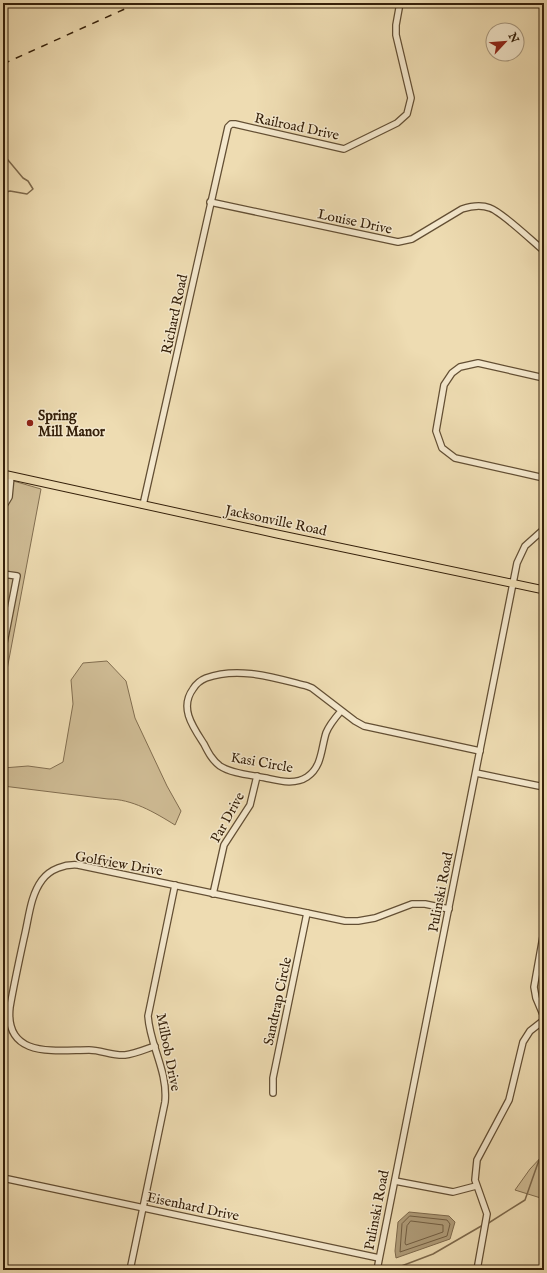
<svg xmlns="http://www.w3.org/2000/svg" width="547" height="1273" font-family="'IM FELL English',serif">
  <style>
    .green { fill: #cfbc95; stroke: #826e50 }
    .water { fill: #af9c79; stroke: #7e6a4d }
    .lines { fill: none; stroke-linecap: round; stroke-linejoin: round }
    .shore { stroke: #725e42; stroke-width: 1 }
    .stream { stroke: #7e6a4d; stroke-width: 1.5 }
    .minor-casing { stroke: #634f34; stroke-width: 8 }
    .major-casing { stroke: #35200a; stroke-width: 9 }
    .minor { stroke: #f4e8cd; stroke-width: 5.5 }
    .major { stroke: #eedcb2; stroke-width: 7 }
    .rail { stroke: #35200a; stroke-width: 1.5; stroke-dasharray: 7 7; stroke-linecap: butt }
    .poi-dot { fill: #8f2418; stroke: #f4e8cd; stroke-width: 1.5 }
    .labels { text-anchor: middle; stroke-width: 3; stroke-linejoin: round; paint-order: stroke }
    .street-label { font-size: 14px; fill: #35200a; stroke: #f4e8cd }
    .poi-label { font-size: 14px; font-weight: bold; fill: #35200a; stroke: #f4e8cd; text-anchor: start }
  </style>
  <rect width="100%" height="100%" fill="#eedcb2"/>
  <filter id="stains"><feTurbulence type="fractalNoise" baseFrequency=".005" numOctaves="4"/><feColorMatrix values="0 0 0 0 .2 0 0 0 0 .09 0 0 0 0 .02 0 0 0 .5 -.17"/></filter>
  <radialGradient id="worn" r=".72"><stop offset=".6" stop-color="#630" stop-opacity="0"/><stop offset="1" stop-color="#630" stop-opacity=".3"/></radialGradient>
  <g class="green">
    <path d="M 3,478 L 41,489 L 3,691 Z"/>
    <path d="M 107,661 L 126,681 L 135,718 L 167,786 L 181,811 L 175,825 C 154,812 132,799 108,799 L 3,786 L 3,768 L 28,766 L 50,769 L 63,762 L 73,704 L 71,680 L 83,663 Z"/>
    <path d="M 544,1154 L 544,1199 L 515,1190 L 530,1169 Z"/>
  </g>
  <path class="water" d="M 409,1212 L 449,1216 L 455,1222 L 450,1239 L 396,1258 L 395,1251 L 398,1222 Z"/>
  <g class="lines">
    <g class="shore">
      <path d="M 410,1216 L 447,1220 L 450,1224 L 447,1236 L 400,1252 L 402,1224 Z"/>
      <path d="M 411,1221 L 443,1225 L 443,1232 L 406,1245 L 405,1243 L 407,1226 Z"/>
    </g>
    <g class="stream">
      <path d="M 3,154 L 23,178 L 28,181 L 33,189 L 27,194 L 10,191 L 3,193"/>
      <path d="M 487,1224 L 525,1200 L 539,1160 L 544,1156"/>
      <path d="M 391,1270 L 433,1254 L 483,1225"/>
    </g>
    <defs>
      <g id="minor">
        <path d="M 210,202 L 398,242 L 412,239 L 462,209 C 471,206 480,204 490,208 C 502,212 532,241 544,251"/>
        <path d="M 544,378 L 478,363 L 460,367 L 452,373 L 444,385 L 436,431 L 442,448 L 455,458 L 544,478"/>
        <path d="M 143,505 L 228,127 L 231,124 L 235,124 L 344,149 L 397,123 L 407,114 L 411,98 L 396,35 L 396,25 L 400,3"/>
        <path d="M 3,507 L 9,497 L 11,476"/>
        <path d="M 3,574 L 17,576 L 3,648"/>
        <path d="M 341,711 C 335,718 329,725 326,733 C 321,749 322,767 307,777 C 295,785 280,781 266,778 C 252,775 232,774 220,766 C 212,760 208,752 204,744 C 193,727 179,708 193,689 C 196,684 201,680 206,678 C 239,666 275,678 307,686 L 312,688 L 355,721 L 364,726 L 480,751"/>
        <path d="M 476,773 L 544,787"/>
        <path d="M 213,894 L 224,845 L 250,805 L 257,776"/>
        <path d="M 544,931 L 534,987 L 536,998 L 544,1017"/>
        <path d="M 155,1046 C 146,1049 135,1054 125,1055 C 113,1056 101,1050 89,1050 C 56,1050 4,1059 10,1007 C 14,984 19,961 24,938 C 29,918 30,896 42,880 C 50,869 65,864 78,865 L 345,921 L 358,921 L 375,918 L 412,904 L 425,904 L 449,909"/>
        <path d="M 273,1093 L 273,1078 L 307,913"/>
        <path d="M 3,1178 L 379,1258"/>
        <path d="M 395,1181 L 453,1192 L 476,1186"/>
        <path d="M 130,1270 L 165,1102 C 168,1071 150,1046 148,1016 L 175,885"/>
        <path d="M 377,1270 L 517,563 L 525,546 L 544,529"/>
        <path d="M 477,1270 L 487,1214 L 475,1180 L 477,1160 L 509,1100 L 523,1042 L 530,1031 L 544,1020"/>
      </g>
      <path id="major" d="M 3,474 L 277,534 L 544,590"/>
    </defs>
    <use href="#minor" class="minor-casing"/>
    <use href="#major" class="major-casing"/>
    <use href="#minor" class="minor"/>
    <use href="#major" class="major"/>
    <path class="rail" d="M 3,64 L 138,3"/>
  </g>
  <circle class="poi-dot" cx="30" cy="423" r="4"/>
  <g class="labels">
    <g class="street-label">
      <text transform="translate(297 126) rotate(12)" y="5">Railroad Drive</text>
      <text transform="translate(355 221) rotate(12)" y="5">Louise Drive</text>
      <text transform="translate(174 314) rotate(-78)" y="5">Richard Road</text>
      <text transform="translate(276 520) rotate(12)" y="5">Jacksonville Road</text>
      <text transform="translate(262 762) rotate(10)" y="5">Kasi Circle</text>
      <text transform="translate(227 817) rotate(-61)" y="5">Par Drive</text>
      <text transform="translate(119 863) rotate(10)" y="5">Golfview Drive</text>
      <text transform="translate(440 892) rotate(-79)" y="5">Pulinski Road</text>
      <text transform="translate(277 1001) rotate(-78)" y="5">Sandtrap Circle</text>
      <text transform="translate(169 1052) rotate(79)" y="5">Milbob Drive</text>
      <text transform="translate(193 1206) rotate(12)" y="5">Eisenhard Drive</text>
      <text transform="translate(376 1210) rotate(-79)" y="5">Pulinski Road</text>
    </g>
    <g class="poi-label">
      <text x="38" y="420">Spring<tspan x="38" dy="16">Mill Manor</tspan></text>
    </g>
  </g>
  <rect width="547" height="1273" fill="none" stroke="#eedcb2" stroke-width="16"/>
  <rect x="4" y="4" width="539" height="1265" fill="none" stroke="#35200a" stroke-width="2"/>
  <rect x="8" y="8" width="531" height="1257" fill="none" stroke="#35200a"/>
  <g transform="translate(505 42) rotate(64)"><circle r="19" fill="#f4e8cd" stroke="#a8987f"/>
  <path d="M0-3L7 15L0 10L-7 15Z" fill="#8f2418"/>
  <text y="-6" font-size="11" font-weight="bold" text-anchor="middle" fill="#35200a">N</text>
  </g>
  <rect width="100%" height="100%" filter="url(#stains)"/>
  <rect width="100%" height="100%" fill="url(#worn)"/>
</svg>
